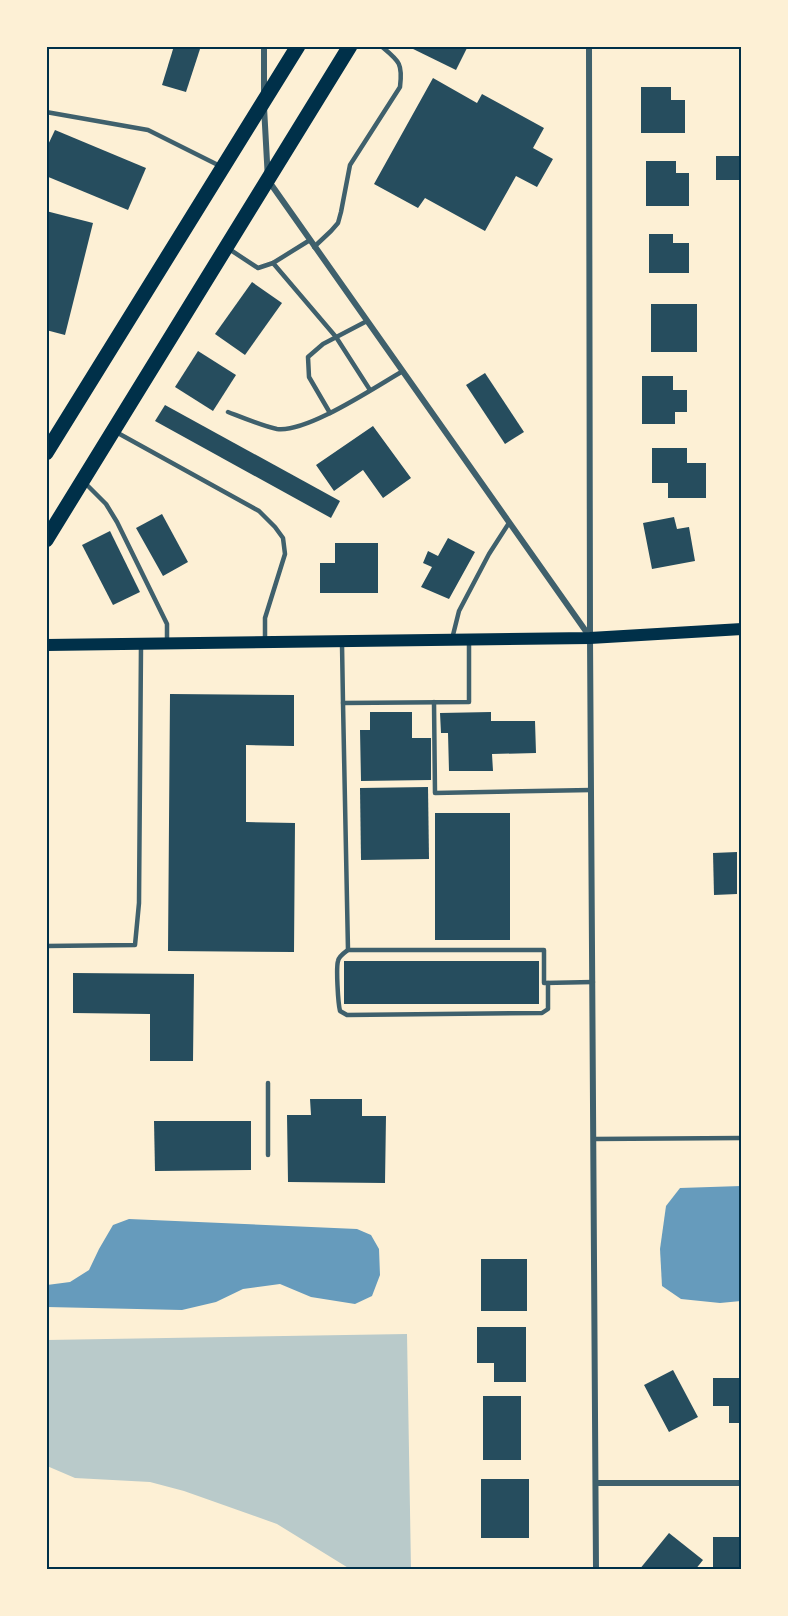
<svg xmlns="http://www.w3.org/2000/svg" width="788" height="1616" font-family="'Crimson Pro',serif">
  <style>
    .green { fill: #b9caca }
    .water { fill: #669bbc }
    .building { fill: #264d5e }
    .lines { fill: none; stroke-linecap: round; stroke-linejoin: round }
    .service { stroke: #3f606c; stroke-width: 4.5 }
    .minor { stroke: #3f606c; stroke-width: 6 }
    .secondary { stroke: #003049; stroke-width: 12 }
    .primary { stroke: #003049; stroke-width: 15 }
    .neatline { fill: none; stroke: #003049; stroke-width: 2 }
  </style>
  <rect width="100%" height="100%" fill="#fdf0d5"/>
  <path class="green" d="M 407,1334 L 411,1569 L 350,1569 L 277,1524 L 184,1491 L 150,1482 L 75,1478 L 47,1466 L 47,1340 Z"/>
  <g class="water">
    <path d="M 741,1186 L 741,1301 L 720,1303 L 681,1299 L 662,1286 L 660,1249 L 666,1206 L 680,1188 Z"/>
    <path d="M 129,1219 L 357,1229 L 371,1235 L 379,1249 L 380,1275 L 372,1296 L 355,1304 L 311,1297 L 280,1284 L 243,1289 L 216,1302 L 182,1310 L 47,1307 L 47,1285 L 70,1282 L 89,1270 L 99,1249 L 113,1225 Z"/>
  </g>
  <g class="building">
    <path d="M 174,46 L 201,46 L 186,92 L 162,85 Z"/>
    <path d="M 407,46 L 468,46 L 456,70 Z"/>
    <rect x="650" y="46" width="40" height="3"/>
    <path d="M 433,78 L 477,103 L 482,94 L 544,128 L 533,148 L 553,159 L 537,187 L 516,176 L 485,231 L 425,198 L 418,208 L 374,184 Z"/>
    <path d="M 641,87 L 671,87 L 671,100 L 685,100 L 685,133 L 641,133 Z"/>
    <path d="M 55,130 L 146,168 L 128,210 L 46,176 L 46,149 Z"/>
    <rect x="716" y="156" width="26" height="24"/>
    <path d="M 646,161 L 676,161 L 676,173 L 689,173 L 689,206 L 646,206 Z"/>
    <path d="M 46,211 L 93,223 L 65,335 L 46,330 Z"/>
    <path d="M 649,234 L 673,234 L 673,243 L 689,243 L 689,273 L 649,273 Z"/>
    <path d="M 252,282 L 282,303 L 245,355 L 215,334 Z"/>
    <rect x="651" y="304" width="46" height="48"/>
    <path d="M 198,351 L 236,375 L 213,411 L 175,387 Z"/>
    <path d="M 485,373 L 524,432 L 505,444 L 466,385 Z"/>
    <path d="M 642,376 L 673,376 L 673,390 L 687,390 L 687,412 L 675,412 L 675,424 L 642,424 Z"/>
    <path d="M 165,405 L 340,501 L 331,518 L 155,421 Z"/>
    <path d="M 373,426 L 411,478 L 383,498 L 363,470 L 334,491 L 316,465 Z"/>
    <path d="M 652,448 L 687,448 L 687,463 L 706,463 L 706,498 L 668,498 L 668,483 L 652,483 Z"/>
    <path d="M 162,514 L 188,562 L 163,576 L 136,528 Z"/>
    <path d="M 674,517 L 677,529 L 689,527 L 695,561 L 652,569 L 643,523 Z"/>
    <path d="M 110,531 L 140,592 L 113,605 L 82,545 Z"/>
    <path d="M 448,538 L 475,552 L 449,599 L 421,587 L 432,567 L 423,563 L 428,551 L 438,556 Z"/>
    <path d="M 335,543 L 378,543 L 378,593 L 320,593 L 320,563 L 335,563 Z"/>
    <path d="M 170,694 L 294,695 L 294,746 L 246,745 L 246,822 L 295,823 L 294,952 L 168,951 Z"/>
    <path d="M 370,712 L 412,712 L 412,738 L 431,738 L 431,780 L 361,781 L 360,730 L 370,730 Z"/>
    <path d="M 491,712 L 491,721 L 535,721 L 536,753 L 492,754 L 493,771 L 449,771 L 448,733 L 441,733 L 440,713 Z"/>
    <path d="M 428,787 L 429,859 L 361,860 L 360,788 Z"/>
    <rect x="435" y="813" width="75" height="127"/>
    <path d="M 737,852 L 737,894 L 714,895 L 713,853 Z"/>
    <rect x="344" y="961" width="195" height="43"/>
    <path d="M 73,973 L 194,974 L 193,1061 L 150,1061 L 150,1014 L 73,1013 Z"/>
    <path d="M 310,1099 L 362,1099 L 362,1116 L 386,1116 L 385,1183 L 288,1182 L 287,1115 L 311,1115 Z"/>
    <path d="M 154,1121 L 251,1121 L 251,1170 L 155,1171 Z"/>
    <rect x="481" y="1259" width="46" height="52"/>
    <path d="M 477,1327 L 526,1327 L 526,1382 L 494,1382 L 494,1363 L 477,1363 Z"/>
    <path d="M 673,1370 L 698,1417 L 669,1432 L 644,1385 Z"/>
    <path d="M 713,1378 L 742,1378 L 742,1423 L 729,1423 L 729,1406 L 713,1406 Z"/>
    <rect x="483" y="1396" width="38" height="64"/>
    <rect x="481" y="1479" width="48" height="59"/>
    <path d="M 669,1533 L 703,1560 L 695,1570 L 639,1570 Z"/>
    <rect x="713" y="1537" width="29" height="33"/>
  </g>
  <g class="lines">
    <g class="service">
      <path d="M 46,112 L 148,130 L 220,166"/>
      <path d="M 310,240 L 273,263 L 336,337 L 370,390"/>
      <path d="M 314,247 L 331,231 L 338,223 L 341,212 L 350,165 L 400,87 C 403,63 399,61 381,46"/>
      <path d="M 229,249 L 258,268 L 273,263"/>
      <path d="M 228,412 C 241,417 265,427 277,429 C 307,433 375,387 403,371"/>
      <path d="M 330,413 L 309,377 L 308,357 L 323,344 L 367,321"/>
      <path d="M 116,432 L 259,511 L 275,527 L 283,538 L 285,554 L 265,618 L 265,642"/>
      <path d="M 85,483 L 106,504 L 117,522 L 167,624 L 167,643"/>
      <path d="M 452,639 L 459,611 L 489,554 L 509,523"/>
      <path d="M 342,644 L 343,703 L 469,702 L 469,642"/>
      <path d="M 434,702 L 435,793 L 591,790"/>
      <path d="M 343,703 L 348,950 L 544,950 L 544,983 L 593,982"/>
      <path d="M 46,946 L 135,945 L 139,903 L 141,646"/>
      <path d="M 348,950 C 344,953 339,956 338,961 C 336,968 338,1003 340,1011 L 347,1015 L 542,1013 L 548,1009 L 548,983"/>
      <path d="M 268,1083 L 268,1155"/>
      <path d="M 594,1139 L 742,1138"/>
    </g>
    <g class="minor">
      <path d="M 589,46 L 590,638 L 596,1570"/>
      <path d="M 264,94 L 264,46"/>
      <path d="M 264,107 L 268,180 L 590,637"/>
      <path d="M 596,1483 L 742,1483"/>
    </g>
    <path class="secondary" d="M 46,645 L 590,638 L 742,629"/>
    <g class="primary">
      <path d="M 46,453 L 298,46"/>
      <path d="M 46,540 L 350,46"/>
    </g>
  </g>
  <rect width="788" height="1616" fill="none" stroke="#fdf0d5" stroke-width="96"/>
  <rect x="48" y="48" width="692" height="1520" class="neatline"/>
</svg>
